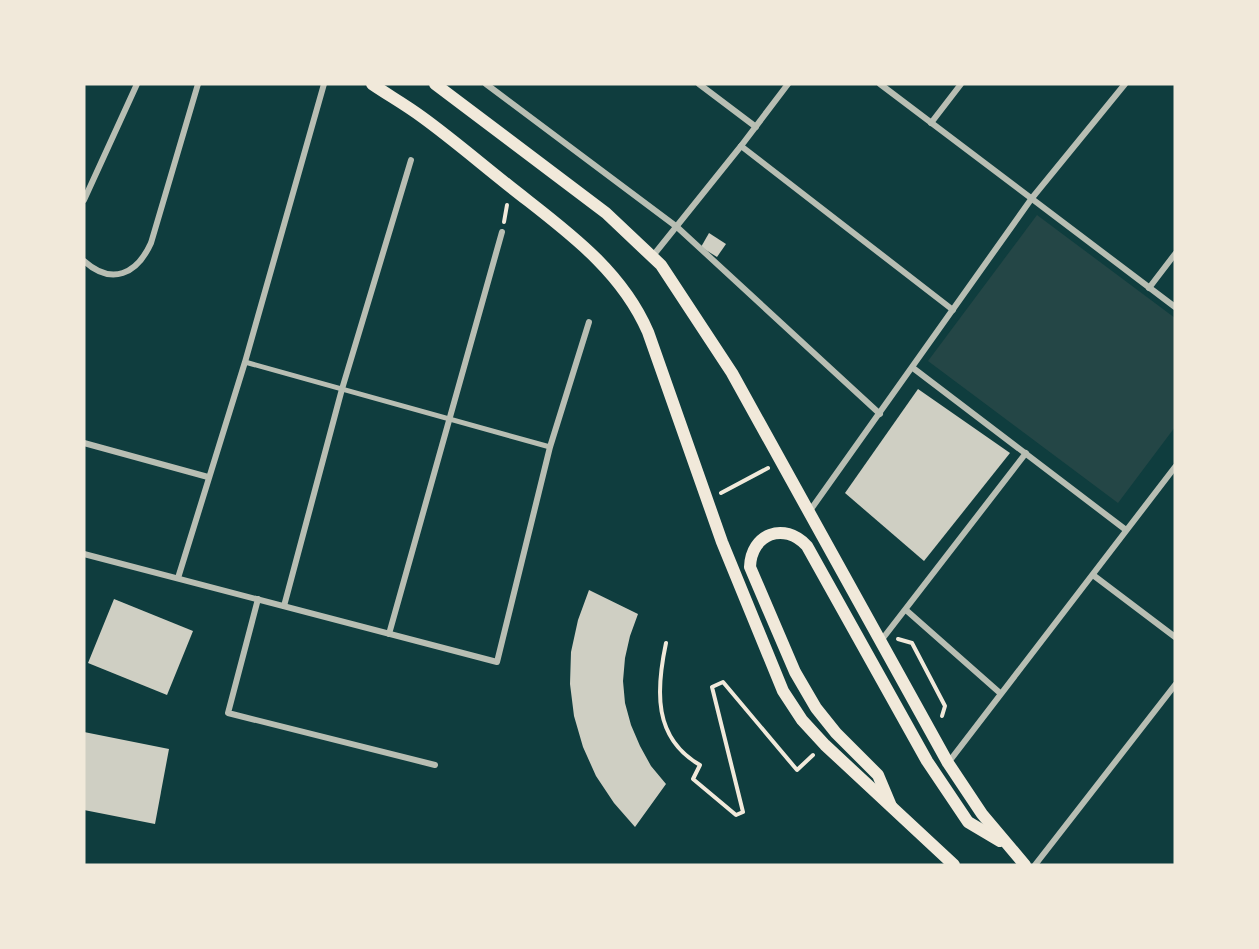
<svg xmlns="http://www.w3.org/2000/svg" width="1259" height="949" font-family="'Sofia Sans Condensed',sans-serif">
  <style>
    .green { fill: #244646 }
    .building { fill: #cfcfc3 }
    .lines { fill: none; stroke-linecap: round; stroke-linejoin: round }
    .path { stroke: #f1e9da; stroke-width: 4 }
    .pedestrian { stroke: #b8beb3; stroke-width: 5 }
    .minor { stroke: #b8beb3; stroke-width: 6 }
    .secondary { stroke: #f1e9da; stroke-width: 12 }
  </style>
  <rect width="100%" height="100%" fill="#0f3d3e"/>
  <path class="green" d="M 1037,215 L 1175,318 L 1175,427 L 1118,503 L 928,361 Z"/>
  <g class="building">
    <path d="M 709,233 L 726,244 L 717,257 L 701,247 Z"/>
    <path d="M 918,389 L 1010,453 L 924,561 L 845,493 Z"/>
    <path d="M 589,590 L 638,614 L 630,636 L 625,658 L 623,681 L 625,703 L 631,725 L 640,746 L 651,766 L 666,784 L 635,827 L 614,803 L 596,776 L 583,747 L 574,716 L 570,684 L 571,652 L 578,620 Z"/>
    <path d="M 114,599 L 193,631 L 167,695 L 88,663 Z"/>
    <path d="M 84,732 L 169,749 L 155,824 L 84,810 Z"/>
  </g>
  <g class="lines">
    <g class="path">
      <path d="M 504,222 L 507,205"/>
      <path d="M 721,493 L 768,468"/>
      <path d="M 898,639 L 912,643 L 945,706 L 942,716"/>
      <path d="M 666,643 C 656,690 653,738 700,765 L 693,779 L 736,815 L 743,812 L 712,687 L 723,682 L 797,770 L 813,755"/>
    </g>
    <path class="pedestrian" d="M 245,362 L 550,447"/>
    <g class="minor">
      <path d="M 486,84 L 677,227 L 880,414"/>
      <path d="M 699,84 L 756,127"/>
      <path d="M 880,84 L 1175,307"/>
      <path d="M 931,123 L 961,84"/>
      <path d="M 741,146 L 953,310"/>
      <path d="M 84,200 L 137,84"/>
      <path d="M 652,257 L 741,146 L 788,84"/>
      <path d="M 84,261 C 112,286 137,274 151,243 L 198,84"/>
      <path d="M 1149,288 L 1175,254"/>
      <path d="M 913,368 L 1126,530"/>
      <path d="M 84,443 L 208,477"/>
      <path d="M 809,512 L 1032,198 L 1125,84"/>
      <path d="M 84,554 L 497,662 L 550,447 L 589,322"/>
      <path d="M 1093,575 L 1175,637"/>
      <path d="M 178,578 L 245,362 L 324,84"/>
      <path d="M 258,599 L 228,713 L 435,765"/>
      <path d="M 284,606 L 342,389 L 411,160"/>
      <path d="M 906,610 L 1000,693"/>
      <path d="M 389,634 L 502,232"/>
      <path d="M 880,642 L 1026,453"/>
      <path d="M 948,763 L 1175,467"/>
      <path d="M 1035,865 L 1175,685"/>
    </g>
    <g class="secondary">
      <path d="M 372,84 C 388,95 406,105 422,117 C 451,138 479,162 508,185 C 562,228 620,267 648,332 L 722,542 L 783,691 L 802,720 L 825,745 L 954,865"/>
      <path d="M 435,84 L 606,213 L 661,265 L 732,373 L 948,763 L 982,814 L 1025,865"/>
      <path d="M 891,806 L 878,775 L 836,733 L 816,708 L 795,672 L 750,567 C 751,534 784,521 807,546 L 927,761 L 968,822 L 1000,841"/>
    </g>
  </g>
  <rect width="1259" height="949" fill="none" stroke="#f1e9da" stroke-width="171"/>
</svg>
